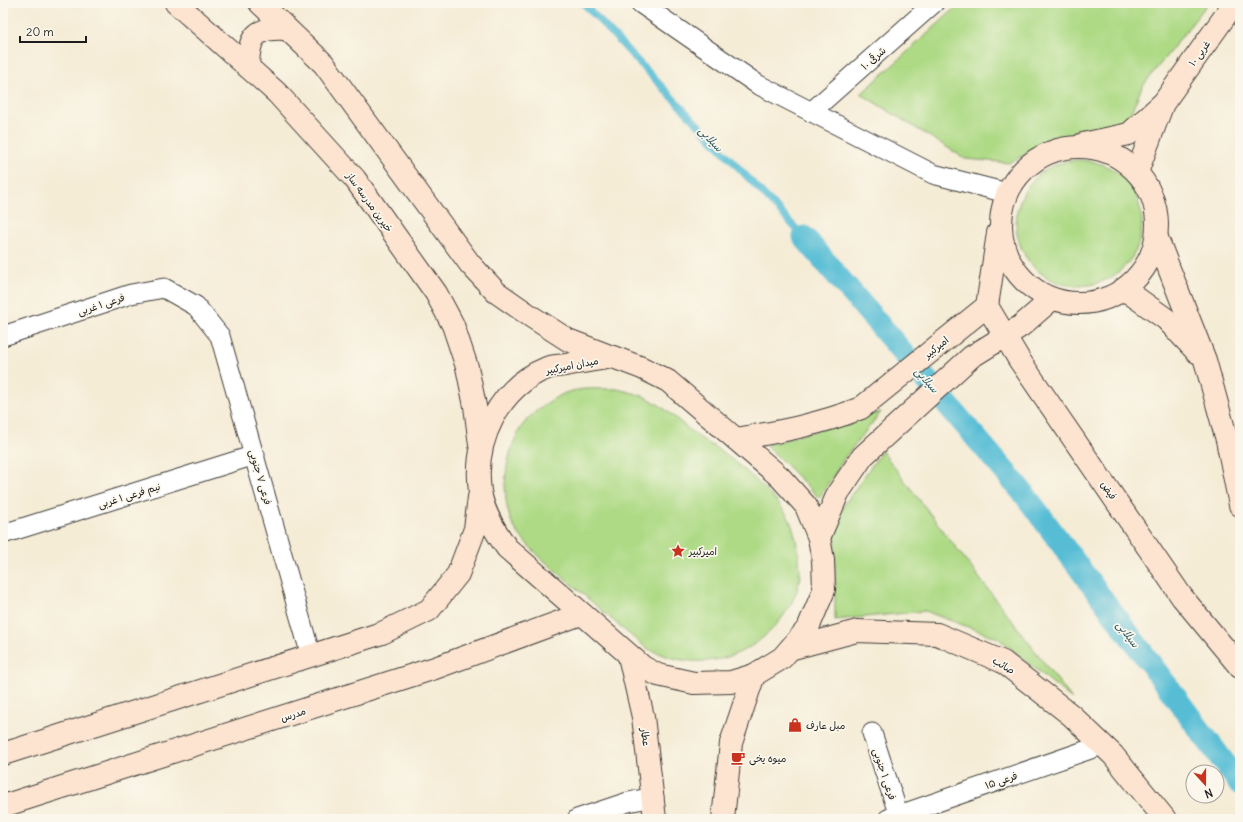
<svg xmlns="http://www.w3.org/2000/svg" width="1243" height="822" font-family="Delius,'Playpen Sans Arabic',sans-serif">
  <style>
    .green { fill: #aeda85; stroke: #657b50 }
    .lines { fill: none; stroke-linecap: round; stroke-linejoin: round }
    .stream { stroke: #57bdd5; stroke-width: 7 }
    .canal { stroke: #57bdd5; stroke-width: 23 }
    .street-casing { stroke: #3d3b38; stroke-width: 21 }
    .secondary-casing { stroke: #3d3b38; stroke-width: 24 }
    .street { stroke: #fff; stroke-width: 19 }
    .secondary { stroke: #fde4d0; stroke-width: 22 }
    .labels { text-anchor: middle; stroke-width: 3.5; stroke-linejoin: round; paint-order: stroke }
    .street-label { font-size: 10px; fill: #1c1c1c; stroke: #fbf7ec }
    .poi-label { font-size: 10px; fill: #1c1c1c; stroke: #fbf7ec; text-anchor: start }
    .water-label { font-size: 11px; font-style: italic; fill: #345c66; stroke: #fbf7ec }
  </style>
  <rect width="100%" height="100%" fill="#fbf7ec"/>
  <filter id="ink" filterUnits="userSpaceOnUse"><feTurbulence type="fractalNoise" baseFrequency=".025" numOctaves="2"/><feDisplacementMap in="SourceGraphic" scale="8" xChannelSelector="R" yChannelSelector="G"/><feConvolveMatrix kernelMatrix="1 2 1 2 8 2 1 2 1" color-interpolation-filters="sRGB"/></filter>
  <filter id="wash" filterUnits="userSpaceOnUse"><feTurbulence type="fractalNoise" baseFrequency=".012" numOctaves="4" result="noise"/><feDisplacementMap in="SourceGraphic" scale="16" xChannelSelector="R" yChannelSelector="G"/><feGaussianBlur stdDeviation="0.9" result="paint"/><feColorMatrix in="noise" values="0 0 0 0 0 0 0 0 0 0 0 0 0 0 0 0 0 1.4 0 .05"/><feComposite in="paint" operator="in"/></filter>
  <g filter="url(#wash)">
    <rect width="100%" height="100%" fill="#f5ecd6"/>
    <g class="green">
      <path d="M 961,3 L 1208,3 L 1142,87 L 1125,126 L 1083,133 L 1046,144 L 1009,163 L 966,159 L 861,94 Z"/>
      <circle cx="1079" cy="223" r="63"/>
      <path d="M 617,389 C 625,391 635,393 643,396 C 662,404 676,419 692,432 C 702,440 714,446 725,454 C 743,468 786,504 792,526 C 797,540 802,568 799,583 C 796,598 786,614 776,625 C 741,664 692,672 645,647 C 621,628 599,608 576,588 C 557,571 523,546 512,523 C 500,495 505,457 519,431 C 527,416 547,401 563,394 C 578,387 600,389 617,389 Z"/>
      <path d="M 881,412 L 845,457 L 819,498 L 766,445 Z"/>
      <path d="M 882,451 L 1072,699 L 998,638 L 925,611 L 835,620 L 835,518 Z"/>
    </g>
    <g class="lines">
      <path class="stream" d="M 583,3 L 804,237"/>
      <path class="canal" d="M 804,237 L 1025,495 L 1240,784"/>
    </g>
  </g>
  <g filter="url(#ink)">
    <g class="lines">
      <defs>
        <g id="street">
          <path d="M 640,3 L 757,84 L 933,174 L 1007,193"/>
          <path d="M 811,112 L 934,3"/>
          <path d="M 3,336 L 131,294 L 164,288 L 196,306 L 220,336 L 311,656"/>
          <path d="M 3,534 L 255,455"/>
          <path d="M 872,733 L 900,819"/>
          <path d="M 577,819 L 628,802 L 654,797"/>
          <path d="M 888,819 L 1102,745"/>
        </g>
        <g id="secondary">
          <path d="M 176,3 L 277,93 L 355,179 L 436,293 L 453,325 L 467,367 L 475,406 L 480,445"/>
          <path d="M 260,3 L 324,64 L 470,264 L 496,292 L 532,317 L 568,340 L 612,357"/>
          <path d="M 248,67 C 249,36 255,27 287,29"/>
          <path d="M 1083,144 L 1129,134 L 1164,102 L 1233,5"/>
          <circle cx="1079" cy="225" r="78"/>
          <path d="M 1137,172 L 1162,106"/>
          <path d="M 1157,238 L 1205,360 L 1227,440 L 1240,505"/>
          <path d="M 1124,289 L 1166,319 L 1197,352"/>
          <path d="M 987,306 L 1020,361 L 1182,597 L 1240,667"/>
          <path d="M 613,357 L 642,368 L 668,381 L 780,477 L 806,506 L 819,538 L 823,560 L 824,590 L 808,628 L 782,658 L 754,675 L 731,682 L 694,683 L 658,675 L 643,667 L 507,548 C 495,531 483,512 480,491 C 473,441 499,387 547,368 C 552,366 559,366 565,365 C 581,362 597,360 613,357 Z"/>
          <path d="M 736,439 C 779,432 821,424 861,408 L 987,306 L 998,233"/>
          <path d="M 819,538 L 838,493 L 863,456 L 971,357 L 1021,326 L 1052,299"/>
          <path d="M 790,649 L 857,631 L 937,634 L 1003,662 L 1071,715 L 1113,755 L 1165,819"/>
          <path d="M 629,656 L 643,717 L 655,819"/>
          <path d="M 3,754 L 382,633 L 429,610 L 458,574 L 475,529 L 479,497"/>
          <path d="M 3,806 L 435,668 L 581,614"/>
          <path d="M 723,819 L 731,743 L 754,675"/>
        </g>
      </defs>
      <use href="#street" class="street-casing"/>
      <use href="#secondary" class="secondary-casing"/>
      <use href="#street" class="street"/>
      <use href="#secondary" class="secondary"/>
    </g>
  </g>
  <defs>
    <symbol id="sight-bare" viewBox="-9 -9 18 18"><path d="M0-6L1.8-2.2L6-1.7L2.9 1.2L3.7 5.4L0 3.3L-3.7 5.4L-2.9 1.2L-6-1.7L-1.8-2.2Z" fill="#c8321e" stroke="#fbf7ec" stroke-width="2.5" paint-order="stroke"/></symbol>
    <symbol id="shop-bare" viewBox="-9 -9 18 18"><path d="M-5-2.5h2.3a2.7 3.5 0 0 1 5.4 0H5L5.5 6h-11ZM-1.5-2.5h3a1.5 2.3 0 0 0-3 0Z" fill="#c8321e" stroke="#fbf7ec" stroke-width="2.5" paint-order="stroke"/></symbol>
    <symbol id="cafe-bare" viewBox="-9 -9 18 18"><path d="M-5.5-4.5H6V0H3Q3 3.5 0 3.5H-2.5Q-5.5 3.5-5.5 0ZM3-3.2v2h1.7v-2ZM-6 4.5H4V6H-6Z" fill="#c8321e" stroke="#fbf7ec" stroke-width="2.5" paint-order="stroke"/></symbol>
  </defs>
  <g fill-rule="evenodd">
    <use href="#sight-bare" x="668" y="541" width="20" height="20"/>
    <use href="#shop-bare" x="785" y="715" width="20" height="20"/>
    <use href="#cafe-bare" x="728" y="748" width="20" height="20"/>
  </g>
  <g class="labels">
    <g class="street-label">
      <text transform="translate(1199 53) rotate(-54)" y="4">۱۰ غربی</text>
      <text transform="translate(873 58) rotate(-41)" y="4">۱۰ شرقی</text>
      <text transform="translate(370 202) rotate(54)" y="4">خیرین مدرسه ساز</text>
      <text transform="translate(101 304) rotate(-18)" y="4">فرعی ۱ غربی</text>
      <text transform="translate(936 347) rotate(-39)" y="4">امیرکبیر</text>
      <text transform="translate(572 365) rotate(-11)" y="4">میدان امیرکبیر</text>
      <text transform="translate(261 477) rotate(74)" y="4">فرعی ۷ جنوبی</text>
      <text transform="translate(1109 490) rotate(56)" y="4">فیض</text>
      <text transform="translate(129 495) rotate(-17)" y="4">نیم فرعی ۱ غربی</text>
      <text transform="translate(1004 665) rotate(32)" y="4">صائب</text>
      <text transform="translate(293 714) rotate(-18)" y="4">مدرس</text>
      <text transform="translate(646 737) rotate(82)" y="4">عطار</text>
      <text transform="translate(885 774) rotate(72)" y="4">فرعی ۱ جنوبی</text>
      <text transform="translate(1001 780) rotate(-19)" y="4">فرعی ۱۵</text>
    </g>
    <g class="poi-label">
      <text x="689" y="555">امیرکبیر</text>
      <text x="806" y="729">مبل عارف</text>
      <text x="749" y="762">میوه یخی</text>
    </g>
    <g class="water-label">
      <text transform="translate(711 139) rotate(47)" y="4">سیلابی</text>
      <text transform="translate(927 380) rotate(49)" y="4">سیلابی</text>
      <text transform="translate(1128 634) rotate(53)" y="4">سیلابی</text>
    </g>
  </g>
  <rect width="1243" height="822" fill="none" stroke="#fbf7ec" stroke-width="16"/>
  <g transform="translate(1205 784) rotate(159)"><circle r="19" fill="#fbf7ec" stroke="#a29f99"/>
  <path d="M0-3L7 15L0 10L-7 15Z" fill="#c8321e"/>
  <text y="-6" font-size="11" font-weight="bold" text-anchor="middle" fill="#1c1c1c">N</text>
  </g>
  <path d="M20 36v6h66v-6" fill="none" stroke="#1c1c1c" stroke-width="2"/>
  <text x="26" y="36" font-size="12" fill="#1c1c1c" stroke="#fbf7ec" stroke-width="3" paint-order="stroke">20 m</text>
</svg>
